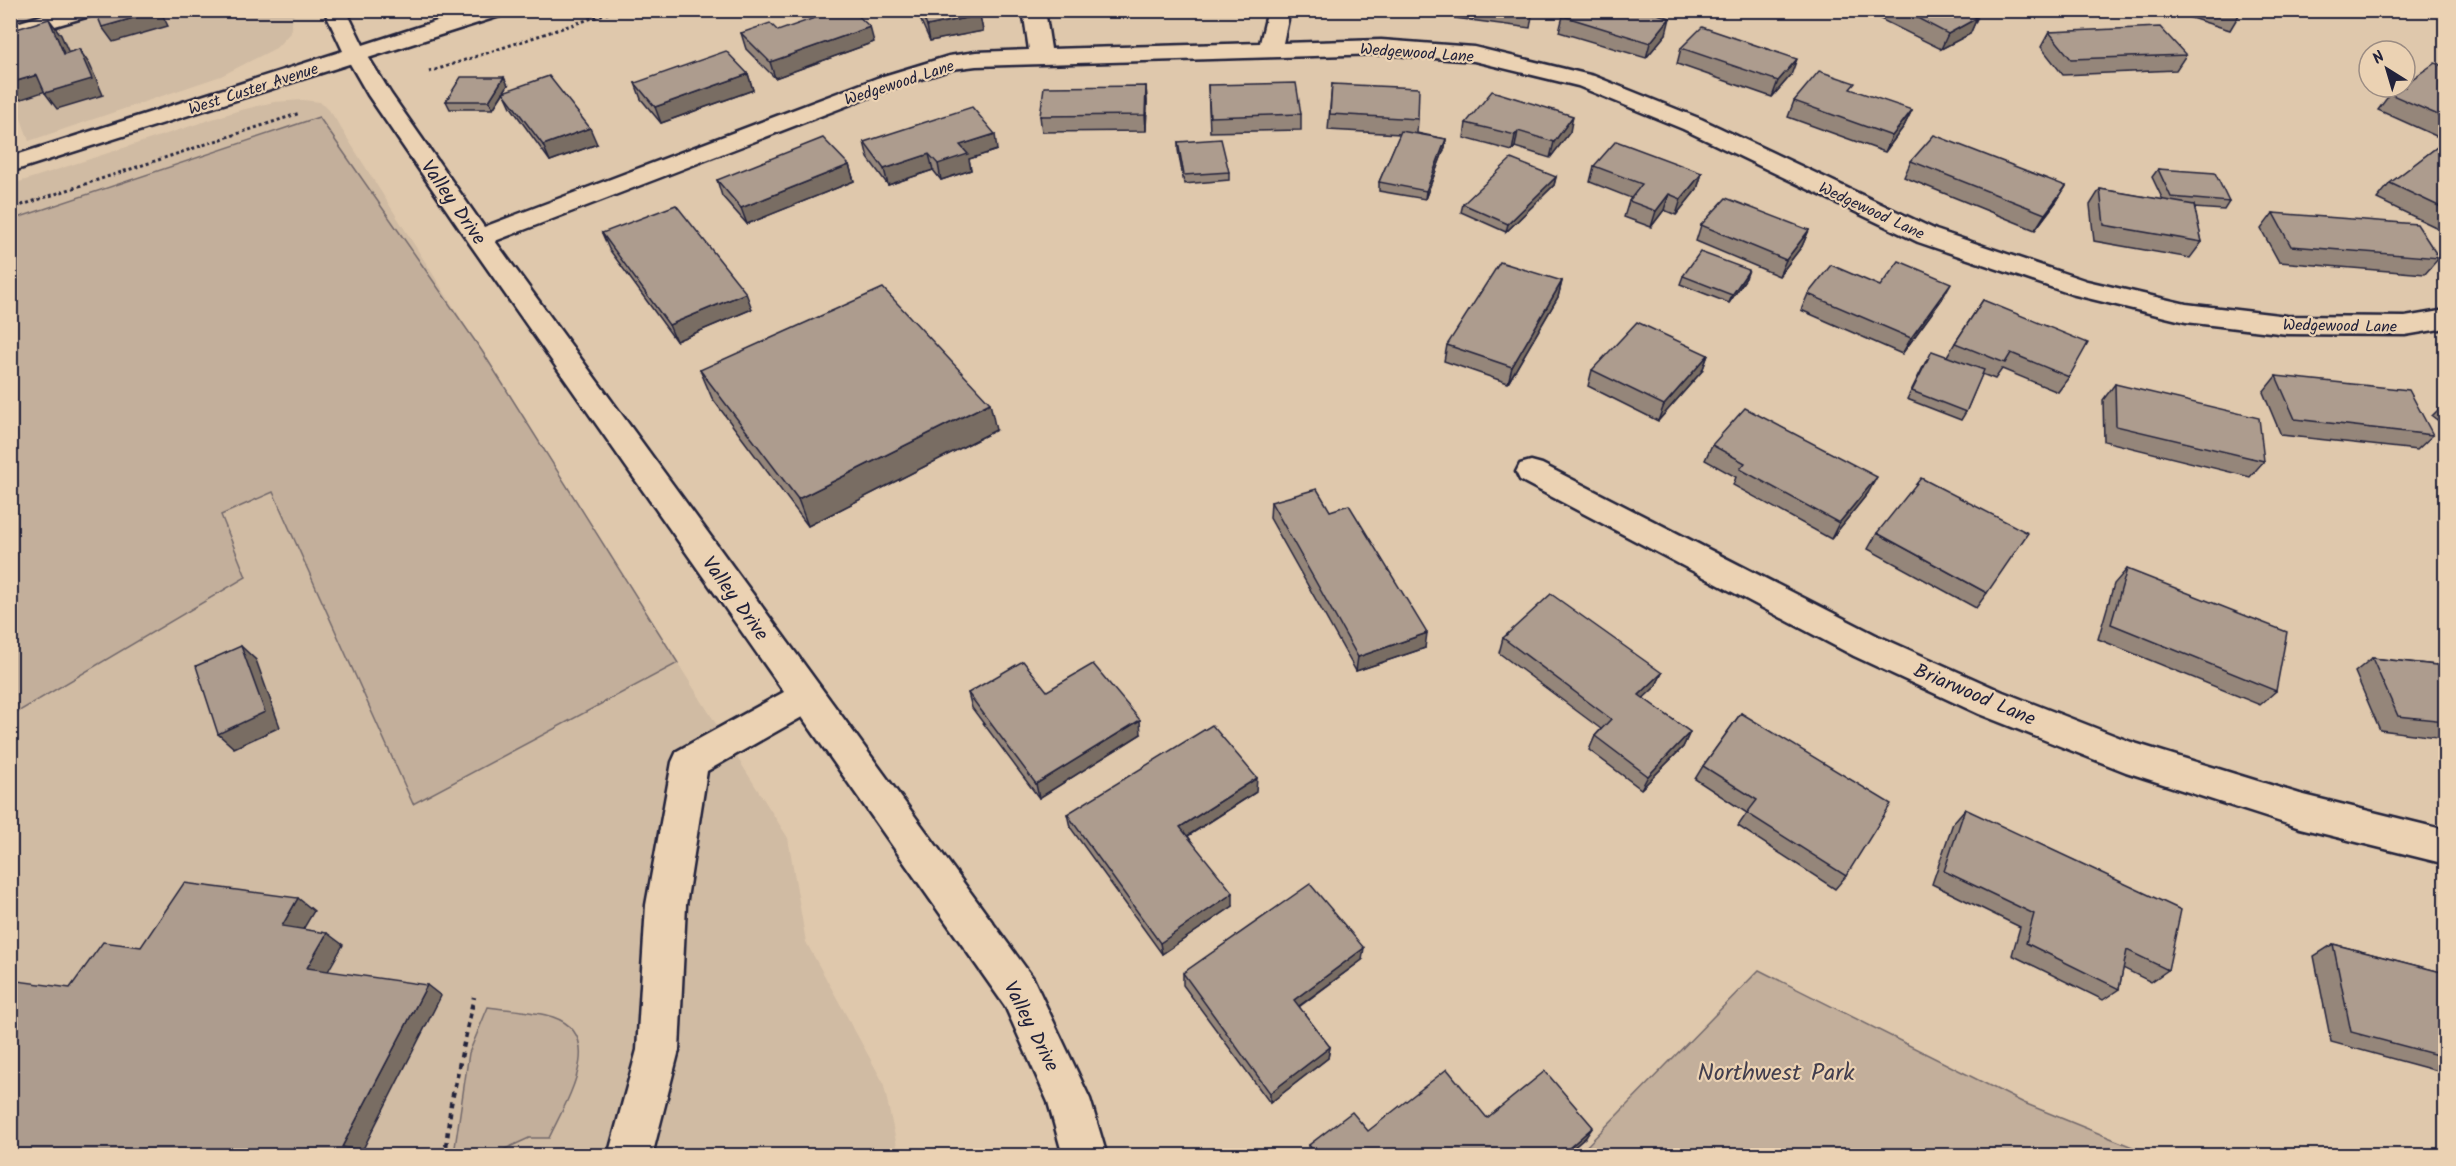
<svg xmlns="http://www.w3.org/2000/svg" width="2456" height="1166" font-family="Kalam,sans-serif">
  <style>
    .built { fill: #d0bba3 }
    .green { fill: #c3af9b; stroke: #72686b; stroke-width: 1.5 }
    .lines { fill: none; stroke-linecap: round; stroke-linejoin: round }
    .minor-casing { stroke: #22223b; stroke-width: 5 }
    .major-casing { stroke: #22223b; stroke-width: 5 }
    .path-far1 { stroke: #22223b; stroke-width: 3; stroke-dasharray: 3 3; stroke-linecap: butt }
    .path { stroke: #22223b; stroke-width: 4.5; stroke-dasharray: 5 5; stroke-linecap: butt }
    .minor { fill: #ebd2b3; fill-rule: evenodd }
    .major { fill: #ebd2b3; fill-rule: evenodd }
    .wall { fill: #95867a; stroke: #22223b; stroke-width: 1.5 }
    .shaded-wall { fill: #796d63; stroke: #22223b; stroke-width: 1.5 }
    .building { fill: #ad9c8e; stroke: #22223b; stroke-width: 1.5 }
    .labels { text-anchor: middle; stroke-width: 4.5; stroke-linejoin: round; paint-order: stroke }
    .far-street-label { font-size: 16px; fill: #22223b; stroke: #ebd2b3 }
    .street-label { font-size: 20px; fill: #22223b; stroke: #ebd2b3 }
    .near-park-label { font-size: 24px; fill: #423e4e; stroke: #ebd2b3 }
  </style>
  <rect width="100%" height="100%" fill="#dfc8ac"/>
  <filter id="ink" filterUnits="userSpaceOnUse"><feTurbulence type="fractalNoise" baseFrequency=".0167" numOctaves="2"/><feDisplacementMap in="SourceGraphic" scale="12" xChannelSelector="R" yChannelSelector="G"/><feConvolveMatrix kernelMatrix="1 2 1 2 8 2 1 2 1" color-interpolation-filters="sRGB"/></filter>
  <g filter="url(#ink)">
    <g class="built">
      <path d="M 293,10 L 294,13 L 290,33 L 276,48 L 221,76 L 29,141 L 11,91 L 11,11 Z"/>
      <path d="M 303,100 L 320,102 L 332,114 L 788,838 L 806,942 L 883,1082 L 899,1155 L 11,1155 L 10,185 L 237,111 L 274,102 Z"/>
    </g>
    <g class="green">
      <path d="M 319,117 L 482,351 L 678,663 L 413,804 L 273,492 L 221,515 L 246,577 L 11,716 L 11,220 Z"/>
      <path d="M 1759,970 L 2024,1103 L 2152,1155 L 1578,1155 Z"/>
      <path d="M 488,1007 C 509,1010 533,1011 553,1017 C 609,1036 564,1105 549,1138 L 529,1138 L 492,1155 L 454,1154 L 469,1053 Z"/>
    </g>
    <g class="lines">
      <defs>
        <g id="minor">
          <path d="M 60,10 L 96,10 L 93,15 L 10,39 L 10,25 Z"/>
          <path d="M 1023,10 L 1045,10 L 1051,49 L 1260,43 L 1268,10 L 1290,10 L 1283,43 L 1381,40 L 1474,47 L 1594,76 L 1701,119 L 1936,230 L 2087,281 L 2186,304 L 2287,316 L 2405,317 L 2446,310 L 2446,328 L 2405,335 L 2287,334 L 2186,322 L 2071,294 L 1918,242 L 1683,129 L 1578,86 L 1474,61 L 1381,54 L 976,66 L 952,69 L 893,88 L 495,241 L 1033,978 L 1090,1099 L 1107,1156 L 1063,1156 L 1048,1102 L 1005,1006 L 802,717 L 707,771 L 686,905 L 679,1050 L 652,1156 L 608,1156 L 637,1050 L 646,905 L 672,762 L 677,751 L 784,692 L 470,244 L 368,95 L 345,55 L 348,50 L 356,48 L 364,50 L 391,94 L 484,227 L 877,78 L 949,56 L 976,52 L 1029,50 Z"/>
          <path d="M 1531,461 L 1542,464 L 1878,636 L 2003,692 L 2131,742 L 2300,794 L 2446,830 L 2446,864 L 2300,828 L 2126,772 L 1979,714 L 1854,656 L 1520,480 L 1516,472 L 1520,464 Z"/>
        </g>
        <path id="major" d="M 324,10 L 346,10 L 363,45 L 471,10 L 506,10 L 503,15 L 10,172 L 10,157 L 343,51 Z"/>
      </defs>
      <use href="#minor" class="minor-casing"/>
      <use href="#major" class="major-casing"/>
      <g class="path-far1">
        <path d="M 429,72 L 617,10"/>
        <path d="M 10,209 L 300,113"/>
      </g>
      <path class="path" d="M 445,1156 L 451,1104 L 474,997"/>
      <use href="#minor" class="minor"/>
      <use href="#major" class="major"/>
    </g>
    <g class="wall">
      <path d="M 916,10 L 978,10 L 983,31 L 930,41 Z"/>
      <path d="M 1112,10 L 1161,10 L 1161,16 L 1113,17 Z"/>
      <path d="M 1361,10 L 1413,10 L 1412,14 Z"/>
      <path d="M 1441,10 L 1533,10 L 1530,28 L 1440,16 Z"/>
      <path d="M 1867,10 L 1961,10 L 1977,18 L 1970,34 L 1941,49 L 1866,12 Z"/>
      <path d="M 2176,10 L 2242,10 L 2230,30 L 2175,13 Z"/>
      <path d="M 1563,16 L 1666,34 L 1646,58 L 1559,32 Z"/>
      <path d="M 778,31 L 874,42 L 775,78 L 746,49 L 741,33 Z"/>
      <path d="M 2049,32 L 2186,55 L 2176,70 L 2063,75 L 2041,47 Z"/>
      <path d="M 1681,48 L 1791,75 L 1772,97 L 1677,64 Z"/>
      <path d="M 2445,67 L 2445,140 L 2378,110 L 2390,94 Z"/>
      <path d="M 748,74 L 753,90 L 661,123 L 641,99 L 635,83 Z"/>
      <path d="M 1332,84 L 1418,119 L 1417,133 L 1446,139 L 1445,147 L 1425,199 L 1379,191 L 1379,182 L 1400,134 L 1328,130 Z"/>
      <path d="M 508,85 L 504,91 L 597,144 L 550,161 L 511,107 L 504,92 L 493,109 L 450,109 L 446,101 Z"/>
      <path d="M 1208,85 L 1301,114 L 1301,130 L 1210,132 Z"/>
      <path d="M 1146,86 L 1147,102 L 1146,131 L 1042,132 L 1040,116 Z"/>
      <path d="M 1794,101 L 1912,110 L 1904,126 L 1885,152 L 1788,117 Z"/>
      <path d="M 1466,123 L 1570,132 L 1550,158 L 1515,147 L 1512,151 L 1464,138 Z"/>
      <path d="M 2445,141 L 2445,230 L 2444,231 L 2377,199 L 2390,183 Z"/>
      <path d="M 864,142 L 997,150 L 969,159 L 971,170 L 941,180 L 933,170 L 888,185 L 868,158 Z"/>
      <path d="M 1178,142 L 1229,172 L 1229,180 L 1184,184 L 1178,150 Z"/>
      <path d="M 1911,161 L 2066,186 L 2056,202 L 2035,230 L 1904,177 Z"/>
      <path d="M 849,165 L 854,181 L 747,224 L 722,196 L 717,180 Z"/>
      <path d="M 1594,166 L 1702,173 L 1697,189 L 1676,215 L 1664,210 L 1651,227 L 1624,217 L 1629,201 L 1631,198 L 1590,182 Z"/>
      <path d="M 2158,169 L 2229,202 L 2224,210 L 2194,208 L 2202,242 L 2190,258 L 2094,241 L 2090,205 L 2100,189 L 2163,200 L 2152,177 Z"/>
      <path d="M 1556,177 L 1554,185 L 1506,232 L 1461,212 L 1463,204 Z"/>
      <path d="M 2273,213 L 2439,258 L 2425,274 L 2279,262 L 2261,229 Z"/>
      <path d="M 1701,225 L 1809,230 L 1802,246 L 1779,276 L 1696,241 Z"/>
      <path d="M 602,233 L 752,309 L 676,341 L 609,249 Z"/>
      <path d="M 1683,276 L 1746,278 L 1729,303 L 1680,284 Z"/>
      <path d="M 1562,281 L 1558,297 L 1508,383 L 1444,361 L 1447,345 Z"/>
      <path d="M 1880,286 L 1942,299 L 1902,354 L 1801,310 L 1808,294 Z"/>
      <path d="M 1983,300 L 2069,377 L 2058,392 L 2002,369 L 1995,379 L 1982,374 L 1966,412 L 1961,420 L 1907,399 L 1927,359 L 1947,356 L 1955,343 Z"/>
      <path d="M 1708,355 L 1702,371 L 1658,421 L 1588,386 L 1592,370 Z"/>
      <path d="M 700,370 L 996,430 L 808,526 L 712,398 Z"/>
      <path d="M 2276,376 L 2433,435 L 2417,450 L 2281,435 L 2263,392 Z"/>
      <path d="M 2115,384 L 2264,461 L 2250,477 L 2104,441 L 2103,400 Z"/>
      <path d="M 2445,403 L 2445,426 L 2432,416 Z"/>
      <path d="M 1712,445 L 1868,493 L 1831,539 L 1733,485 L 1736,477 L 1705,460 Z"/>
      <path d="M 1271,502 L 1330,511 L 1425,648 L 1356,671 L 1270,518 Z"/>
      <path d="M 1877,533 L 1987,593 L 1976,608 L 1868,549 Z"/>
      <path d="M 2127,569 L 2276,691 L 2260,705 L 2098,639 L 2114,584 Z"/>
      <path d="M 1503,638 L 1662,673 L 1655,687 L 1643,698 L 1690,732 L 1683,747 L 1641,789 L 1589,750 L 1595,736 L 1601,729 L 1499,653 Z"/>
      <path d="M 2372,658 L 2445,666 L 2445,738 L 2380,730 L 2355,672 Z"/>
      <path d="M 1047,691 L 1141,734 L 1039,798 L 972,708 L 968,693 Z"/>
      <path d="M 1741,713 L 1846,876 L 1835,889 L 1738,826 L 1747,813 L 1695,779 L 1703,766 Z"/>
      <path d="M 1256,792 L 1188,836 L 1233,906 L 1162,954 L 1070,827 L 1067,814 Z"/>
      <path d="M 1965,809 L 2168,970 L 2151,982 L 2123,968 L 2119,989 L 2103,1000 L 2012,955 L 2020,927 L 1932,884 L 1953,823 Z"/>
      <path d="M 2333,944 L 2445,973 L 2445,1073 L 2331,1042 L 2314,956 Z"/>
      <path d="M 1362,960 L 1299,1007 L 1330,1047 L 1328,1058 L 1270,1103 L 1183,985 L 1183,973 Z"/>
      <path d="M 1487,1118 L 1586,1137 L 1565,1155 L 1309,1155 L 1308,1154 L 1309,1145 L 1368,1131 Z"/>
    </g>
    <g class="shaded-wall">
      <path d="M 160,10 L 168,26 L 113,42 L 102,27 Z"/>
      <path d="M 980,15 L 983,31 L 930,41 L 927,26 Z"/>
      <path d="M 1670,18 L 1666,34 L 1646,58 L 1650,43 Z"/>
      <path d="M 1977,18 L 1970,34 L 1941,49 L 1948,34 Z"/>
      <path d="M 49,19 L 61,35 L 76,69 L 64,54 Z"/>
      <path d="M 870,27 L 874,42 L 775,78 L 770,62 Z"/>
      <path d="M 79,49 L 90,65 L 103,95 L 57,109 L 45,93 Z"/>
      <path d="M 1797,59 L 1791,75 L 1772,97 L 1778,81 Z"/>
      <path d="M 748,74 L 753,90 L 661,123 L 655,107 Z"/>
      <path d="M 37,75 L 49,90 L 19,100 L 10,89 L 10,83 Z"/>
      <path d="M 504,77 L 508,85 L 493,109 L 489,101 Z"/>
      <path d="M 1146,86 L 1147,102 L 1146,131 L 1145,115 Z"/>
      <path d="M 1912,110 L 1904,126 L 1885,152 L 1892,136 Z"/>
      <path d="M 1573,116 L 1570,132 L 1550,158 L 1554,142 Z"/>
      <path d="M 590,128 L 597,144 L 550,161 L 543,145 Z"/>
      <path d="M 1518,131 L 1515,147 L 1512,151 L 1515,135 Z"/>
      <path d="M 995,134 L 997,150 L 969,159 L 971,170 L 941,180 L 938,164 L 960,145 Z"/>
      <path d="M 1446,139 L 1445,147 L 1425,199 L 1426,191 Z"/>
      <path d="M 929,154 L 933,170 L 888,185 L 884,169 Z"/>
      <path d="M 849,165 L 854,181 L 747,224 L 741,208 Z"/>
      <path d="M 1702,173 L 1697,189 L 1676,215 L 1681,199 Z"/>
      <path d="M 1556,177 L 1554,185 L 1506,232 L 1508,224 Z"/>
      <path d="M 2066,186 L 2056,202 L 2035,230 L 2045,214 Z"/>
      <path d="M 1669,194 L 1664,210 L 1651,227 L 1656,211 Z"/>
      <path d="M 1809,230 L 1802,246 L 1779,276 L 1786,260 Z"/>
      <path d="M 1749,270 L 1746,278 L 1729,303 L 1732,295 Z"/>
      <path d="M 1562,281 L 1558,297 L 1508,383 L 1512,367 Z"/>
      <path d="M 1951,283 L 1942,299 L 1902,354 L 1911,338 Z"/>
      <path d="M 746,293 L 752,309 L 676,341 L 669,325 Z"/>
      <path d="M 1708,355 L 1702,371 L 1658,421 L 1664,405 Z"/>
      <path d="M 990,403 L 996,430 L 808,526 L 798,499 Z"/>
      <path d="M 1877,477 L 1868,493 L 1831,539 L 1839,523 Z"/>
      <path d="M 1427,633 L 1425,648 L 1356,671 L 1358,657 Z"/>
      <path d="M 241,646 L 256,660 L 280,727 L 234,748 L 218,734 Z"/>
      <path d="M 1662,673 L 1655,687 L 1632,709 L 1639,695 Z"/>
      <path d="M 1140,720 L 1141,734 L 1039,798 L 1036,784 Z"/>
      <path d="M 1690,732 L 1683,747 L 1641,789 L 1648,776 Z"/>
      <path d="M 1257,778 L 1256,792 L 1181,840 L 1180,827 Z"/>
      <path d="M 1233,893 L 1233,906 L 1162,954 L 1160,943 Z"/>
      <path d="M 298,898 L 314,911 L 298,938 L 282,926 Z"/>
      <path d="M 327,933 L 343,945 L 323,980 L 307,968 Z"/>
      <path d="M 1364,948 L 1362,960 L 1292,1011 L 1294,1000 Z"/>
      <path d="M 427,985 L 441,996 L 360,1155 L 342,1147 Z"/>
      <path d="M 1330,1047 L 1328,1058 L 1270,1103 L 1270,1093 Z"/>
      <path d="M 1593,1127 L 1586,1137 L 1565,1155 L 1561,1155 Z"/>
    </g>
    <g class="building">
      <path d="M 95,10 L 158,10 L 158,11 L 102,27 Z"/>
      <path d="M 837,10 L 852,10 L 870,27 L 770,62 L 741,33 L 770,23 L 778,31 Z"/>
      <path d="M 920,10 L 978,10 L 980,15 L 927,26 Z"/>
      <path d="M 1518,10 L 1533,10 L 1533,12 Z"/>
      <path d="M 1568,10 L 1645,10 L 1670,18 L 1650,43 L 1563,16 Z"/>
      <path d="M 1902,10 L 1961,10 L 1977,18 L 1948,34 Z"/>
      <path d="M 2227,10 L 2242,10 L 2240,14 Z"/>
      <path d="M 49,19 L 64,54 L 79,49 L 92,79 L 45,93 L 37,75 L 10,83 L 10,31 Z"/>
      <path d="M 1702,27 L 1797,59 L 1778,81 L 1681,48 Z"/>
      <path d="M 2160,27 L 2186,55 L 2071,59 L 2049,32 Z"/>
      <path d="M 726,51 L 748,74 L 655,107 L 635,83 Z"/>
      <path d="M 2435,63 L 2445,67 L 2445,118 L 2390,94 L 2401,87 L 2405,87 L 2405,84 Z"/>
      <path d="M 1819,71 L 1855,83 L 1850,89 L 1912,110 L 1892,136 L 1794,101 Z"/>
      <path d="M 549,76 L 590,128 L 543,145 L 503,92 Z"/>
      <path d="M 461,77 L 504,77 L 489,101 L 446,101 Z"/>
      <path d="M 1296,83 L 1301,114 L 1210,117 L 1208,85 Z"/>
      <path d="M 1332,84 L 1419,88 L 1418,119 L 1330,114 Z"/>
      <path d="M 1146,86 L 1145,115 L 1040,116 L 1044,87 Z"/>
      <path d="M 1492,91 L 1573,116 L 1554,142 L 1518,131 L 1515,135 L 1466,123 Z"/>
      <path d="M 972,107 L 995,134 L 960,145 L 968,154 L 938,164 L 929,154 L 884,169 L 864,142 Z"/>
      <path d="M 1401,131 L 1446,139 L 1426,191 L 1379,182 Z"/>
      <path d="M 1934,135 L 2066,186 L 2045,214 L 1911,161 Z"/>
      <path d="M 823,138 L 849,165 L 741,208 L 717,180 Z"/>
      <path d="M 1221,139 L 1229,172 L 1184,175 L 1178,142 Z"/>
      <path d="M 1616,141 L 1702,173 L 1681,199 L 1669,194 L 1656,211 L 1629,201 L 1642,184 L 1594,166 Z"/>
      <path d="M 2445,141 L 2445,209 L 2390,183 Z"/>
      <path d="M 1511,159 L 1556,177 L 1508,224 L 1463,204 Z"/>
      <path d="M 2158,169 L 2215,173 L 2229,202 L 2171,197 Z"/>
      <path d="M 2100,189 L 2194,205 L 2202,242 L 2104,225 Z"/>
      <path d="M 1726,198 L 1809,230 L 1786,260 L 1701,225 Z"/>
      <path d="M 676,205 L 746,293 L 669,325 L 602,233 Z"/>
      <path d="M 2273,213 L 2417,224 L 2439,258 L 2291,246 Z"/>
      <path d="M 1700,252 L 1749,270 L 1732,295 L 1683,276 Z"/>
      <path d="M 1899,261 L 1951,283 L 1911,338 L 1808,294 L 1831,265 L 1880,286 Z"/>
      <path d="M 1500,262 L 1562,281 L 1512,367 L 1447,345 Z"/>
      <path d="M 883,288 L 990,403 L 798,499 L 700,370 Z"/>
      <path d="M 1983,300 L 2088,343 L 2069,377 L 2011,353 L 2005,363 L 1955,343 Z"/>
      <path d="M 1637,322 L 1708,355 L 1664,405 L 1592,370 Z"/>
      <path d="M 1932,351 L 1984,370 L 1966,412 L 1912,391 Z"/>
      <path d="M 2276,376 L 2409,390 L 2433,435 L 2295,419 Z"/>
      <path d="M 2115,384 L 2259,418 L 2264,461 L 2116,426 Z"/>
      <path d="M 1745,408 L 1877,477 L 1839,523 L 1740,469 L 1745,463 L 1712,445 Z"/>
      <path d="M 1921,478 L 2028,533 L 1987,593 L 1877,533 Z"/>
      <path d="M 1317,489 L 1330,511 L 1349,505 L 1427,633 L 1358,657 L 1271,502 Z"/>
      <path d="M 2127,569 L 2287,632 L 2276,691 L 2111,624 Z"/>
      <path d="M 1551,594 L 1662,673 L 1639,695 L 1690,732 L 1648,776 L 1595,736 L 1611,719 L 1503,638 Z"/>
      <path d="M 241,646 L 265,712 L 218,734 L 196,666 Z"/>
      <path d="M 2372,658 L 2445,666 L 2445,721 L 2398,716 Z"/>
      <path d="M 1023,661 L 1047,691 L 1093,664 L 1140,720 L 1036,784 L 968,693 Z"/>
      <path d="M 1741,713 L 1891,804 L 1846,876 L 1747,813 L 1757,800 L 1703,766 Z"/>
      <path d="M 1212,725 L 1257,778 L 1180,827 L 1233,893 L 1160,943 L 1067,814 Z"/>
      <path d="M 1965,809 L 2181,910 L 2168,970 L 2127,950 L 2119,989 L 2026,943 L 2034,914 L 1944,871 Z"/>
      <path d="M 184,883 L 298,898 L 282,926 L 327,933 L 307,968 L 427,985 L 342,1147 L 382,1153 L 381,1155 L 10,1155 L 10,980 L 70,988 L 103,942 L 141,947 Z"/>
      <path d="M 1310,884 L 1364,948 L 1294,1000 L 1330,1047 L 1270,1093 L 1183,973 Z"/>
      <path d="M 2333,944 L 2445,973 L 2445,1057 L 2351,1032 Z"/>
      <path d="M 1447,1069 L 1487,1118 L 1545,1071 L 1593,1127 L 1561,1155 L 1317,1155 L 1309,1145 L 1352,1112 L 1368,1131 Z"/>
    </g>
  </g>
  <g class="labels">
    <g class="far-street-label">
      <text transform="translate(1417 52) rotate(4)" y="6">Wedgewood Lane</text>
      <text transform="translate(899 82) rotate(-18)" y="6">Wedgewood Lane</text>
      <text transform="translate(253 88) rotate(-18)" y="6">West Custer Avenue</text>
      <text transform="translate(1872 210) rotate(25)" y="6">Wedgewood Lane</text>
      <text transform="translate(2340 325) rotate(1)" y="6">Wedgewood Lane</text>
    </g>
    <g class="street-label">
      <text transform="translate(454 202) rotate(55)" y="7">Valley Drive</text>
      <text transform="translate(736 598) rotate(54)" y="7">Valley Drive</text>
      <text transform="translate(1975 694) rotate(23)" y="7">Briarwood Lane</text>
      <text transform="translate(1032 1026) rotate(63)" y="7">Valley Drive</text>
    </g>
    <g class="near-park-label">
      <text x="1776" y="1080">Northwest Park</text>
    </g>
  </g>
  <rect width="2456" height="1166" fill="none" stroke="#ebd2b3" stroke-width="36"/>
  <rect x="18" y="18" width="2420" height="1130" fill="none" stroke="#22223b" stroke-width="2" filter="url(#ink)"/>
  <g transform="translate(2387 69) rotate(323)"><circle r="28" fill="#ebd2b3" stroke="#9b8c83" stroke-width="1.5"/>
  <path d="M0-4.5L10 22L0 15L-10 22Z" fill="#22223b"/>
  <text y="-9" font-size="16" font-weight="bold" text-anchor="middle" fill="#22223b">N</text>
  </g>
</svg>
